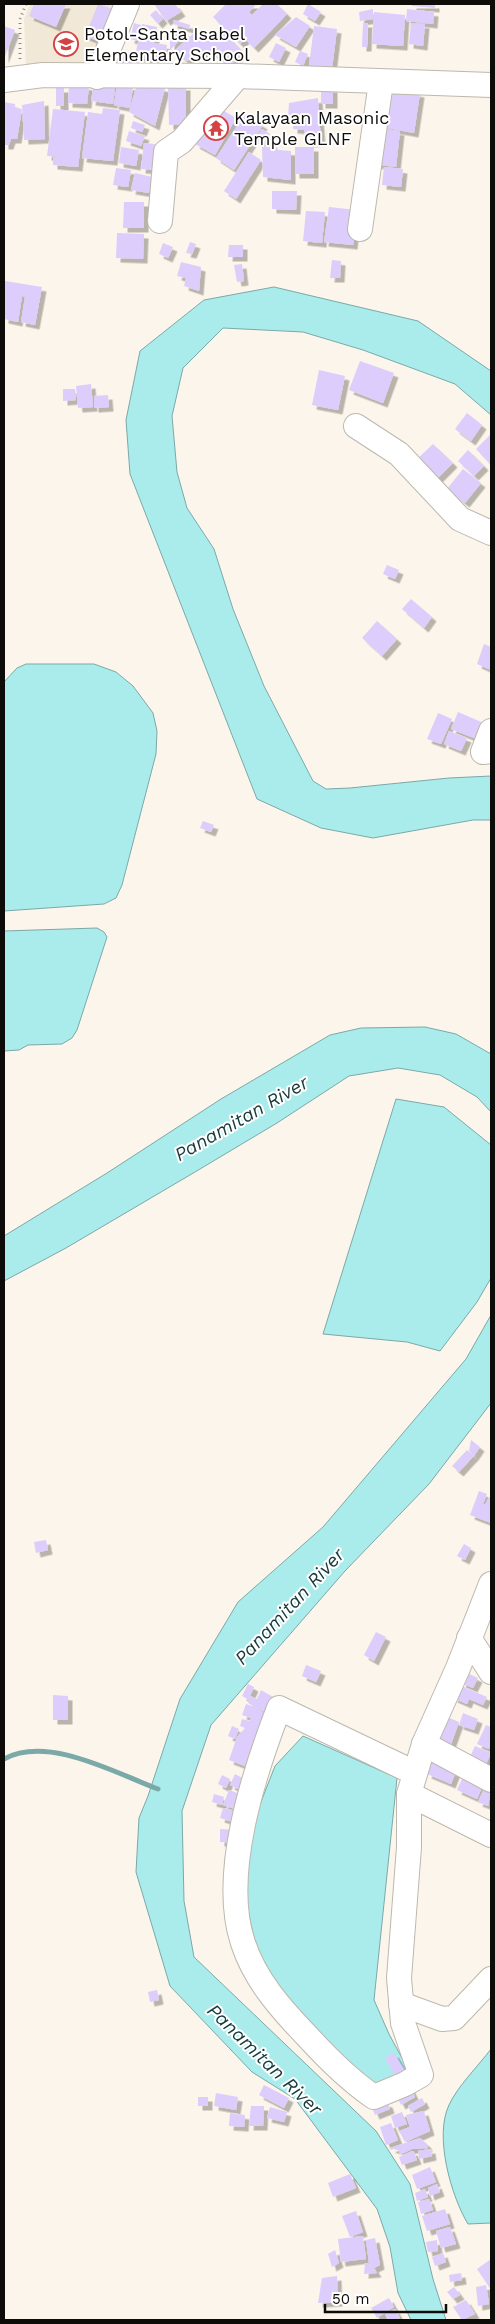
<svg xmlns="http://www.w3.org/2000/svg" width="495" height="2324" font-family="'Work Sans',sans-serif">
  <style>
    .built { fill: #f1e8d7 }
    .water { fill: #aaecec; stroke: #7ba9a8 }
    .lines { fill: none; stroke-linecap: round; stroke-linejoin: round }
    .stream { stroke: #7ba9a8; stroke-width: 5 }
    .building { fill: #dccdfc; filter: url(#shadow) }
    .minor-casing { stroke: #bdb8ae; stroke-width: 26 }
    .path { stroke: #8e8a83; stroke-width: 3; stroke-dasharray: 1 4; stroke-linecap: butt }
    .minor { stroke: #fff; stroke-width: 24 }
    .labels { text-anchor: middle; stroke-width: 4; stroke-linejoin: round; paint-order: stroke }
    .poi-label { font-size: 18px; fill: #0e0c09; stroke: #fff; text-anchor: start }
    .water-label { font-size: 19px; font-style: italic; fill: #193a3a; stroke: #fff }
  </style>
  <defs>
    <filter id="shadow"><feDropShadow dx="4.5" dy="4.5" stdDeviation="0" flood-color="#0004"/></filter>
  </defs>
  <rect width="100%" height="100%" fill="#fbf5eb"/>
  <path class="built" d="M 30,4 L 124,4 L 96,72 L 26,68 L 24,19 Z"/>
  <g class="water">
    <path d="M 274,287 L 418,321 L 491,371 L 491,415 L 455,384 L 363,350 L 303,332 L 223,328 L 183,368 L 172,416 L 177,472 L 187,508 L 214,549 L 233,609 L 264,686 L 313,781 L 326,789 L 350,788 L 449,778 L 491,776 L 491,820 L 473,820 L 373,838 L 321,828 L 257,799 L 130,474 L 126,420 L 140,351 L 204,300 Z"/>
    <path d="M 26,664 L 94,664 L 116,672 L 133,686 L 153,713 L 157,731 L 156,754 L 122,885 L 116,898 L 104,904 L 4,911 L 4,682 L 17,668 Z"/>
    <path d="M 97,928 L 104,932 L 107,937 L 77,1030 L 72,1038 L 62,1044 L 28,1045 L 19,1050 L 4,1051 L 4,931 Z"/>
    <path d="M 425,1027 L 456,1034 L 491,1054 L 491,1112 L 477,1097 L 440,1075 L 398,1068 L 349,1076 L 277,1123 L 195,1172 L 66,1248 L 4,1281 L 4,1236 L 107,1173 L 221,1099 L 330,1035 L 361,1028 Z"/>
    <path d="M 396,1099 L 444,1107 L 491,1145 L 491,1278 L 477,1302 L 440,1351 L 407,1342 L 323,1334 Z"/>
    <path d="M 491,1315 L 491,1403 L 429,1484 L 345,1571 L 211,1725 L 182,1811 L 184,1901 L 194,1957 L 376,2131 L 410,2184 L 433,2279 L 446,2320 L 411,2320 L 398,2293 L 390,2247 L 377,2209 L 295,2099 L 252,2072 L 170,1986 L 136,1872 L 139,1818 L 148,1796 L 180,1699 L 238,1602 L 323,1527 L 466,1359 Z"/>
    <path d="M 303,1736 L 397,1778 L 374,2000 L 389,2034 L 410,2073 L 373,2094 L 263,1979 L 243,1888 L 257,1812 L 275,1766 Z"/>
    <path d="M 491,2049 L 491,2223 L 468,2224 C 451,2196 434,2136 449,2105 C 457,2087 479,2065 491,2049 Z"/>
  </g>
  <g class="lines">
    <path class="stream" d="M 4,1759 C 48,1735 115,1773 158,1789"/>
  </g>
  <g class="building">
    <path d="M 34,4 L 66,4 L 56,27 L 29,16 Z"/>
    <path d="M 98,4 L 116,10 L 103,43 L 85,36 Z"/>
    <path d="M 154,4 L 175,4 L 181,12 L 166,21 Z"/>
    <path d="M 226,4 L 254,4 L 255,6 L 249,12 L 252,15 L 263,4 L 277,4 L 287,14 L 254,48 L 245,39 L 240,44 L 213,17 Z"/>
    <path d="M 308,4 L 321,12 L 315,21 L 303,14 Z"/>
    <path d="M 412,4 L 435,4 L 435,8 L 412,6 Z"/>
    <path d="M 373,9 L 373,19 L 360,21 L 359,12 Z"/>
    <path d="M 407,9 L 434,12 L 433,24 L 406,21 Z"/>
    <path d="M 156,10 L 163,19 L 158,24 L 150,15 Z"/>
    <path d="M 374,12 L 405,15 L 403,46 L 372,44 Z"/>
    <path d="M 296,17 L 310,26 L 296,47 L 275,35 Z"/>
    <path d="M 174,20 L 190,25 L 189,29 L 173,24 Z"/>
    <path d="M 134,23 L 141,25 L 138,41 L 130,39 Z"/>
    <path d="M 363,23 L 368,23 L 367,47 L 362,47 Z"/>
    <path d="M 411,23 L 425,24 L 423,46 L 409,44 Z"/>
    <path d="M 142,24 L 157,27 L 154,43 L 167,45 L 164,63 L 135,56 Z"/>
    <path d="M 4,26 L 15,30 L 4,59 Z"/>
    <path d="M 314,26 L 337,29 L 332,69 L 309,66 Z"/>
    <path d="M 173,31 L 187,33 L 170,50 L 170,42 Z"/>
    <path d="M 196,31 L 224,32 L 243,52 L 229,67 L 215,54 L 199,53 L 187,61 L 174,51 Z"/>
    <path d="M 276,43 L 286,48 L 279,62 L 269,57 Z"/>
    <path d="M 121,51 L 133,53 L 129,71 L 118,69 Z"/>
    <path d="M 300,51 L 308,54 L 303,66 L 295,62 Z"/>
    <path d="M 116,81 L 113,104 L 91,101 L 94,84 Z"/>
    <path d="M 138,81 L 165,88 L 155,126 L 129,112 Z"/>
    <path d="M 69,84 L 89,86 L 87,104 L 68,103 Z"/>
    <path d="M 117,85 L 133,86 L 130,108 L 114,105 Z"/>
    <path d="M 168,86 L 186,86 L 186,124 L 169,125 Z"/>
    <rect x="56" y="88" width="8" height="18"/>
    <rect x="321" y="88" width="12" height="16"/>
    <path d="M 389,88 L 420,93 L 414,133 L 382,127 Z"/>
    <path d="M 318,98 L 321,142 L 305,143 L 304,130 L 293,129 L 293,120 L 288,118 L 289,103 Z"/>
    <path d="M 44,101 L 45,139 L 24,140 L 22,105 Z"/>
    <path d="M 4,102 L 15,104 L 15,108 L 22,109 L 17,139 L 11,139 L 9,145 L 4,145 Z"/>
    <path d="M 217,107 L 236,118 L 215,155 L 195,144 Z"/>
    <path d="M 103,108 L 120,110 L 113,161 L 82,158 L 88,112 L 102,114 Z"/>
    <path d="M 53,109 L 85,112 L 78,167 L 53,165 L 53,157 L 65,157 L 47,156 Z"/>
    <path d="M 245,114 L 263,125 L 234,170 L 216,158 Z"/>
    <path d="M 133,121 L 145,125 L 142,132 L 131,128 Z"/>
    <path d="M 377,128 L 400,131 L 396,167 L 373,164 Z"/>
    <path d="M 262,129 L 270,134 L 263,145 L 255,140 Z"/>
    <path d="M 129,131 L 145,136 L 141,146 L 126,141 Z"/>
    <path d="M 144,143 L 155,144 L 152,170 L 141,169 Z"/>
    <path d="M 277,146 L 278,150 L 291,151 L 291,180 L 263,177 L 262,147 Z"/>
    <path d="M 121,147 L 139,150 L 136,166 L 119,163 Z"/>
    <rect x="295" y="147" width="19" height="27"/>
    <path d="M 249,152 L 261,160 L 236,199 L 224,191 Z"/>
    <path d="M 384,167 L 403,169 L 401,187 L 382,185 Z"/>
    <path d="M 116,168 L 131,170 L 128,187 L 113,185 Z"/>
    <path d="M 135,173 L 152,177 L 149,193 L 131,190 Z"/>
    <path d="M 272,191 L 297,191 L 296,210 L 272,209 Z"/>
    <path d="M 124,202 L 144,202 L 144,228 L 123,228 Z"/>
    <path d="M 329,207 L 357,210 L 353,245 L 324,242 Z"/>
    <path d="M 306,211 L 325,212 L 322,243 L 303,241 Z"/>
    <path d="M 117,233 L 144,234 L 143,259 L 116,258 Z"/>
    <path d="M 190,242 L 196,244 L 192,254 L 186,253 Z"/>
    <path d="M 163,243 L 173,247 L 168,258 L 159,254 Z"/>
    <path d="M 229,245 L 243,245 L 243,257 L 228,257 Z"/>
    <path d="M 332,260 L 341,261 L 340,278 L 330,278 Z"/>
    <path d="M 181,262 L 201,267 L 199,291 L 184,286 L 186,278 L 177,276 Z"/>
    <path d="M 242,264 L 244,281 L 237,282 L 234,265 Z"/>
    <path d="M 5,281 L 42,287 L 35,325 L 21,322 L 25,297 L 22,296 L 18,322 L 4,319 Z"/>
    <path d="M 360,361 L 394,373 L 383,403 L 349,390 Z"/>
    <path d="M 319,370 L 345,376 L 338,410 L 312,405 Z"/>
    <path d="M 91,384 L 93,407 L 78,408 L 76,386 Z"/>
    <path d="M 63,389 L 75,389 L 76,400 L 63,401 Z"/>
    <path d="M 108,395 L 109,407 L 94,408 L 94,396 Z"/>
    <path d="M 467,413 L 482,425 L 471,441 L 455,429 Z"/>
    <path d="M 491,434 L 491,460 L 489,463 L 476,449 Z"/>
    <path d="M 433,444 L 453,463 L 434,482 L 414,462 Z"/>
    <path d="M 468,450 L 484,466 L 474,476 L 458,461 Z"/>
    <path d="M 463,469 L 481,483 L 465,503 L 447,489 Z"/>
    <path d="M 387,565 L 399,570 L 395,579 L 383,574 Z"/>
    <path d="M 411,599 L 432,617 L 424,628 L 402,609 Z"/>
    <path d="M 377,621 L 397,639 L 382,656 L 362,638 Z"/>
    <path d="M 484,644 L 491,647 L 491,670 L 477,664 Z"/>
    <path d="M 458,712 L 486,724 L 479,740 L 451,729 Z"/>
    <path d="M 438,713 L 452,719 L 441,744 L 427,739 Z"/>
    <path d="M 449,731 L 467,738 L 461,751 L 444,744 Z"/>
    <path d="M 203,821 L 214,825 L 211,832 L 200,828 Z"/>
    <path d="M 471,1440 L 480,1447 L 474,1456 L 470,1460 L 459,1472 L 452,1466 L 467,1450 L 474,1456 L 469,1451 Z"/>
    <path d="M 479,1491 L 487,1494 L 483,1504 L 487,1506 L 485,1505 L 489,1497 L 491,1499 L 491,1523 L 470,1515 Z"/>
    <path d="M 46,1540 L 48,1550 L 36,1553 L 34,1542 Z"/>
    <path d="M 464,1544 L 471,1548 L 465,1560 L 457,1556 Z"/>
    <path d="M 376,1632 L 386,1637 L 374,1661 L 364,1655 Z"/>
    <path d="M 306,1665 L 321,1671 L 316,1682 L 302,1676 Z"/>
    <path d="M 465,1672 L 478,1678 L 473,1688 L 461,1683 Z"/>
    <path d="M 248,1684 L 254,1687 L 250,1696 L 257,1699 L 261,1690 L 273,1697 L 267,1712 L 256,1709 L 265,1713 L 255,1735 L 260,1737 L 250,1768 L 229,1760 L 237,1737 L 245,1728 L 240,1726 L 242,1719 L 250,1721 L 251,1718 L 242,1715 L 246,1704 L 255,1707 L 248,1703 L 249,1700 L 242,1696 Z"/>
    <path d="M 459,1685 L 487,1697 L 483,1705 L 469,1699 L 467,1704 L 453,1698 Z"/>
    <path d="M 53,1695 L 68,1696 L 68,1720 L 53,1720 Z"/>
    <path d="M 463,1713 L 478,1719 L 474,1730 L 459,1725 Z"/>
    <path d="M 447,1717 L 459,1722 L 449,1750 L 436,1744 Z"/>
    <path d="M 486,1725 L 491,1727 L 489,1749 L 477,1744 Z"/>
    <path d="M 232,1726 L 239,1729 L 235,1739 L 228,1736 Z"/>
    <path d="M 475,1746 L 491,1753 L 484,1768 L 468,1761 Z"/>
    <path d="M 434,1755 L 459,1764 L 451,1784 L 427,1774 Z"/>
    <path d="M 235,1774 L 246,1780 L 240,1790 L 230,1785 Z"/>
    <path d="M 222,1775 L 230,1779 L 226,1788 L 218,1784 Z"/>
    <path d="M 462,1779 L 482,1787 L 477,1799 L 457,1790 Z"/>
    <path d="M 485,1787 L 491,1790 L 488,1806 L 478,1802 Z"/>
    <path d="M 229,1790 L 240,1794 L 235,1809 L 223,1805 Z"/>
    <path d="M 214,1794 L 224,1797 L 222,1805 L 212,1802 Z"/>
    <path d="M 223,1808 L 236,1811 L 233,1822 L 220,1818 Z"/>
    <path d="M 220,1829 L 237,1830 L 236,1843 L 220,1842 Z"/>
    <path d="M 157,1990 L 159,2000 L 150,2002 L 148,1992 Z"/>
    <path d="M 394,2053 L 408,2076 L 398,2081 L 385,2058 Z"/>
    <path d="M 264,2085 L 289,2098 L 284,2108 L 259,2095 Z"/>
    <path d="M 409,2085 L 415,2097 L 401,2105 L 395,2093 Z"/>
    <path d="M 216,2093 L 238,2097 L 236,2110 L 214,2106 Z"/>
    <rect x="198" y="2097" width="10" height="9"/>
    <path d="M 422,2098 L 425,2104 L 411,2112 L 408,2106 Z"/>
    <path d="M 369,2100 L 388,2103 L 390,2109 L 375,2115 Z"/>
    <path d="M 251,2106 L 264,2106 L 263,2126 L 249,2126 Z"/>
    <path d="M 270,2107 L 287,2112 L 284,2122 L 267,2118 Z"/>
    <path d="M 424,2111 L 430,2131 L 405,2142 L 399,2131 L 410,2127 L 406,2115 Z"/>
    <path d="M 402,2112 L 407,2124 L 395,2128 L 391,2116 Z"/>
    <path d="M 230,2113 L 245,2115 L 244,2127 L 229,2126 Z"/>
    <path d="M 391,2123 L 398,2140 L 386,2145 L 380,2127 Z"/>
    <path d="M 420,2138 L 427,2144 L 428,2148 L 412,2149 L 399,2155 L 400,2151 L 390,2148 Z"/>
    <path d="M 431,2149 L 432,2156 L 419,2159 L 418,2151 Z"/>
    <path d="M 412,2151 L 414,2152 L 417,2160 L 402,2165 L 399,2157 Z"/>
    <path d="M 430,2167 L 436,2182 L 417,2189 L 412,2175 Z"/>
    <path d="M 350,2174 L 356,2188 L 333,2197 L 328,2183 Z"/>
    <path d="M 437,2184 L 440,2192 L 430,2196 L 428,2188 Z"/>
    <path d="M 425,2189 L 428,2197 L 417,2201 L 415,2193 Z"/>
    <path d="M 429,2199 L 433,2210 L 421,2214 L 418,2202 Z"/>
    <path d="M 445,2209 L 450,2224 L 427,2231 L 422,2216 Z"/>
    <path d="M 356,2211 L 363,2232 L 350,2237 L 342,2216 Z"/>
    <path d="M 450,2227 L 456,2244 L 441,2248 L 436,2231 Z"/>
    <path d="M 363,2236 L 366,2259 L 341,2262 L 338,2239 Z"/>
    <path d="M 375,2238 L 380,2265 L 374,2268 L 377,2273 L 364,2274 L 365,2263 L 369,2263 L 366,2240 Z"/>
    <path d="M 437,2240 L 438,2251 L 428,2252 L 426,2242 Z"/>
    <path d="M 335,2250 L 339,2263 L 332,2267 L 328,2254 Z"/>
    <path d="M 443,2253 L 446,2262 L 435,2266 L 432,2257 Z"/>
    <path d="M 491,2259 L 491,2290 L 477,2269 Z"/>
    <path d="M 461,2273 L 462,2280 L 450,2282 L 449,2275 Z"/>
    <path d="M 337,2276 L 338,2302 L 318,2303 L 322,2278 Z"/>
    <path d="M 486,2285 L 489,2304 L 478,2306 L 476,2287 Z"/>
    <path d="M 454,2287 L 460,2295 L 453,2299 L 447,2292 Z"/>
    <path d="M 389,2298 L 394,2307 L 377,2318 L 371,2308 Z"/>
    <path d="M 466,2300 L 475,2314 L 462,2320 L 453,2307 Z"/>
    <path d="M 395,2309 L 400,2318 L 388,2320 L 385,2314 Z"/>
  </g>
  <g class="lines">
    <defs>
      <g id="minor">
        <path d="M 97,77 L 127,4"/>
        <path d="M 4,80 L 43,75 L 238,76 L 491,85"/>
        <path d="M 160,221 L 166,152 L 182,141 L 238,76"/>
        <path d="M 360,229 L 381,82"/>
        <path d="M 356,426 L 399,454 L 460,519 L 491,533"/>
        <path d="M 491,731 L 483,752 L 491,751"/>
        <path d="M 469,1638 L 491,1672"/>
        <path d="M 424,1744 L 491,1780"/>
        <path d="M 415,1773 L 279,1708 C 254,1773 220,1875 243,1943 C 255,1980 281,2009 307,2036 C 327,2058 349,2080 374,2097 L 405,2084 L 421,2075 L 403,2023 L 399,1978 L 409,1847 L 409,1794 L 424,1744 L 458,1668 L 491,1584"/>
        <path d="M 409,1794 L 491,1835"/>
        <path d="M 401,2004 L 442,2019 L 454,2018 L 491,1979"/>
      </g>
    </defs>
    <use href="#minor" class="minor-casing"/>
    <path class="path" d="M 20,59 L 20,19 L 26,4"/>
    <use href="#minor" class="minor"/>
  </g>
  <defs>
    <symbol id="school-ring" viewBox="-11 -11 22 22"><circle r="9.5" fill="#fff" stroke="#d34344" stroke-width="1.5"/><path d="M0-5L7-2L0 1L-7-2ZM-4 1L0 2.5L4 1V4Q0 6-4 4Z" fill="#d34344"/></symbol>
    <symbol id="temple-ring" viewBox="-11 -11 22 22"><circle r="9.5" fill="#fff" stroke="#d34344" stroke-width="1.5"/><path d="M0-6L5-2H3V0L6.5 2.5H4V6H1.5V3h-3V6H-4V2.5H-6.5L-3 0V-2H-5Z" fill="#d34344"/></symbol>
  </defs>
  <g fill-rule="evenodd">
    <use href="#school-ring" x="52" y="30" width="28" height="28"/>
    <use href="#temple-ring" x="202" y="114" width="28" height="28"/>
  </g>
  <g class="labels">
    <g class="poi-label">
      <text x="84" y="40">Potol-Santa Isabel<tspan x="84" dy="21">Elementary School</tspan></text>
      <text x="234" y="124">Kalayaan Masonic<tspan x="234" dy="21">Temple GLNF</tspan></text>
    </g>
    <g class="water-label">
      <text transform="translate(241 1118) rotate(-30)" y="7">Panamitan River</text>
      <text transform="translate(289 1606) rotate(-47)" y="7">Panamitan River</text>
      <text transform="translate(265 2059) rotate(44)" y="7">Panamitan River</text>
    </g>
  </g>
  <rect width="495" height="2324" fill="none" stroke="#0e0c09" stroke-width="10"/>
  <path d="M325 2304v8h121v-8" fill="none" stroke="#0e0c09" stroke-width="2.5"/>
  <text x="332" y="2304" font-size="15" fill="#0e0c09" stroke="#ffffff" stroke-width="4" paint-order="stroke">50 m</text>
</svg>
